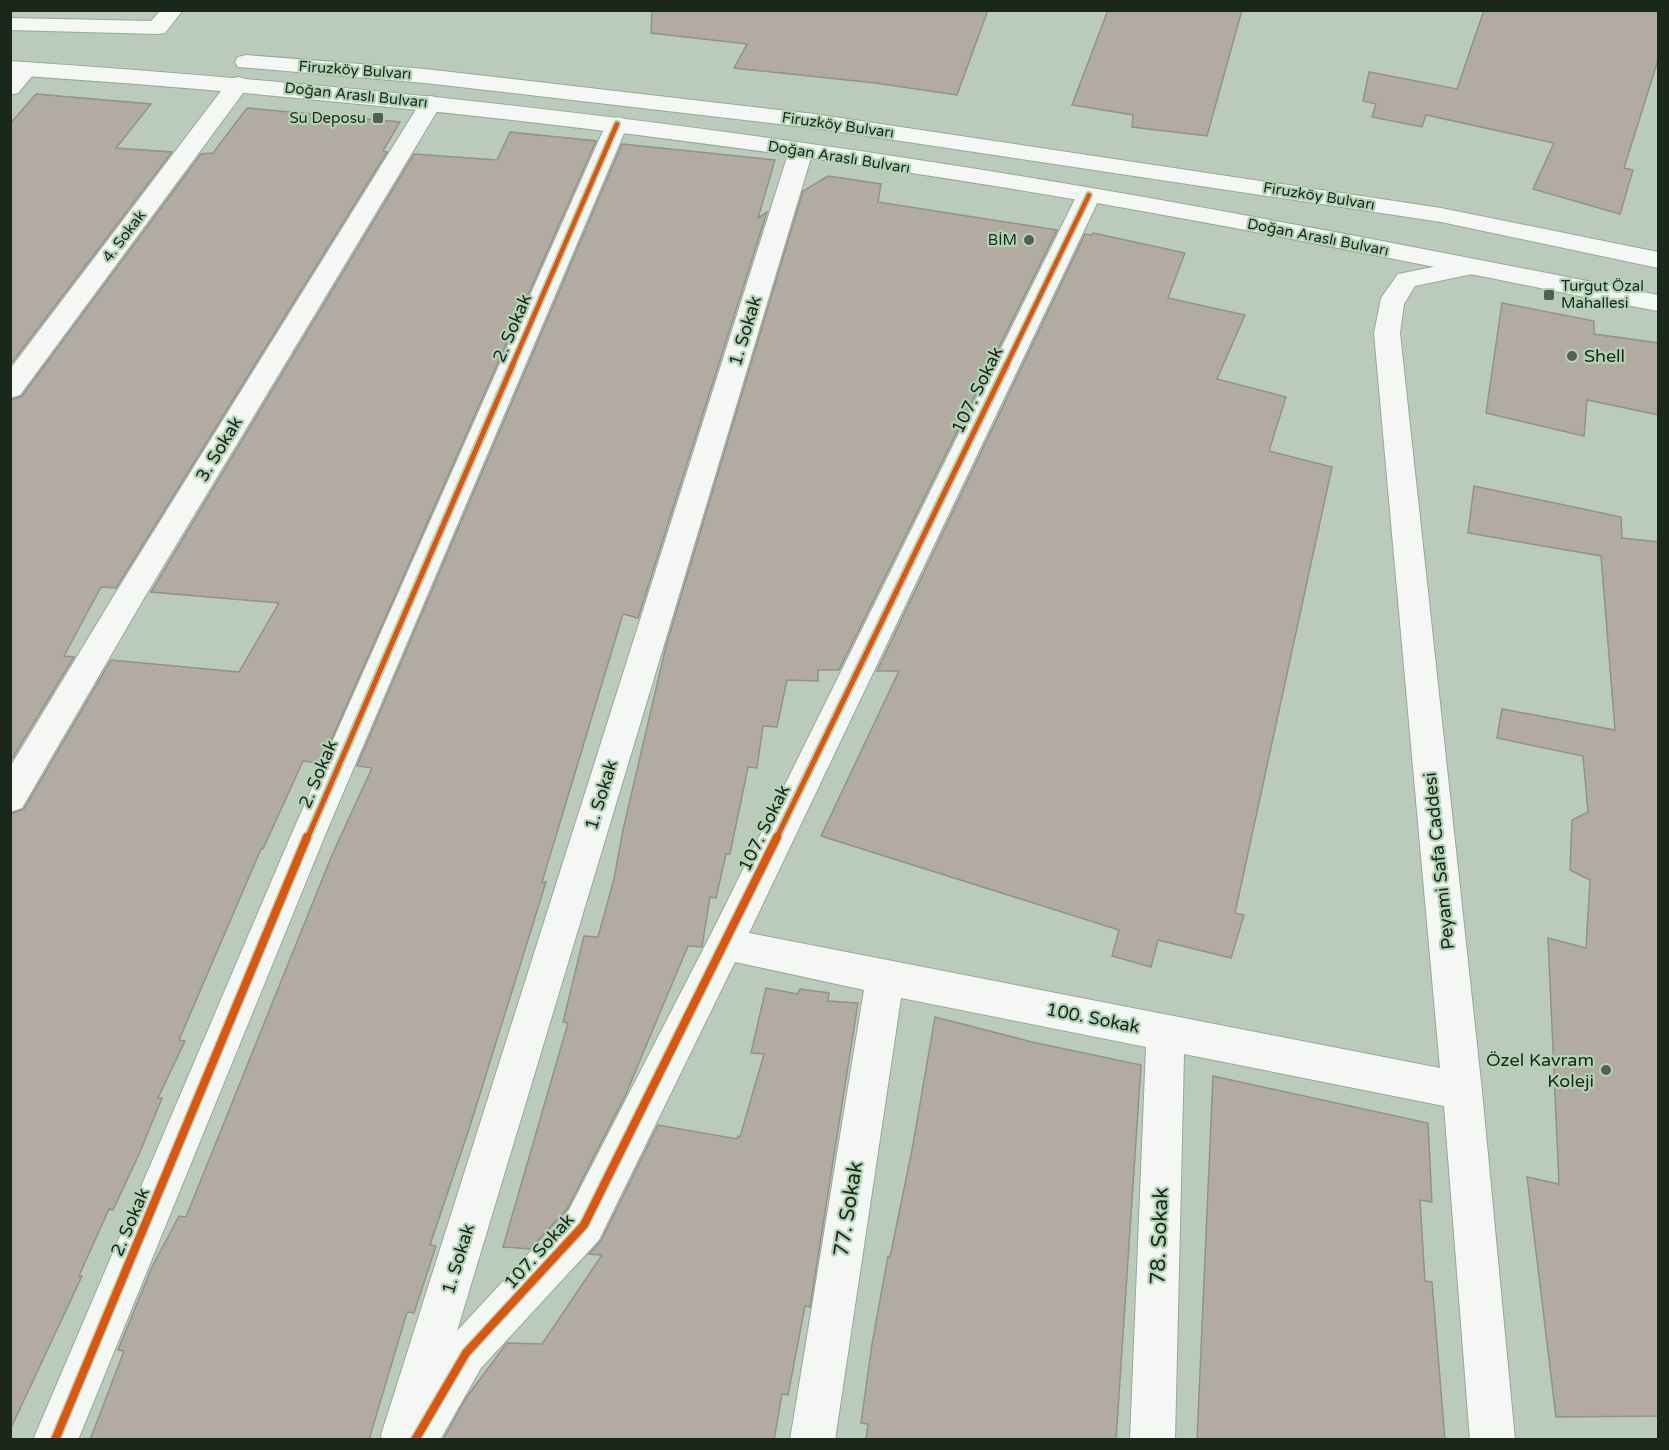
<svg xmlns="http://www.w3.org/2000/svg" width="1669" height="1450" font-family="'Varela Round',sans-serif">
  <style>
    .building { fill: #b1aba2; stroke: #92928a; stroke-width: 1.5 }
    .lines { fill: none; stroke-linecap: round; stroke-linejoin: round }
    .minor-casing { stroke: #99a79a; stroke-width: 2 }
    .major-casing { stroke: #99a79a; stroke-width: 2 }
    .minor { fill: #f5f7f5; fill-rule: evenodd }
    .major { fill: #f5f7f5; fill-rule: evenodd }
    .cycleway-far2-casing { stroke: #b2d3b5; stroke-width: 8 }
    .cycleway-far1-casing { stroke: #b2d3b5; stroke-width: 9 }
    .cycleway-casing { stroke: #b2d3b5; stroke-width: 11 }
    .cycleway-far2 { stroke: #de560d; stroke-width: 4.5 }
    .cycleway-far1 { stroke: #de560d; stroke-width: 5 }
    .cycleway { stroke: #de560d; stroke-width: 8 }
    .poi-dot { fill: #526053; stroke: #b2d3b5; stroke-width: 2 }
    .labels { text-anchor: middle; stroke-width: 4.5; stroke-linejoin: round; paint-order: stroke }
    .far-street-label { font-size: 15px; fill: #1a271b; stroke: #b2d3b5 }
    .far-poi-label { font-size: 15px; fill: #1a271b; stroke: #b2d3b5; text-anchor: end }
    .street-label { font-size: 18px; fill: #1a271b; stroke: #b2d3b5 }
    .poi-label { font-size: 18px; fill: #1a271b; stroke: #b2d3b5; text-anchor: start }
    .near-street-label { font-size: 21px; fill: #1a271b; stroke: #b2d3b5 }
  </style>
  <rect width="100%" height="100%" fill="#bacbbb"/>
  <g class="building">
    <path d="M 652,10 L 988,10 L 957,95 L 875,83 L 734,68 L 747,44 L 651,33 Z"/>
    <path d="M 1108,10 L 1242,10 L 1207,136 L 1132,127 L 1133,115 L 1072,105 Z"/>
    <path d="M 1484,10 L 1659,10 L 1659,57 L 1624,168 L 1633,170 L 1620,214 L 1533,189 L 1554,143 L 1426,115 L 1422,127 L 1372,117 L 1376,104 L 1363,101 L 1369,72 L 1457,89 Z"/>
    <path d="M 36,94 L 151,104 L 116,148 L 172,152 L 10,365 L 10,124 Z"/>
    <path d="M 247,108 L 400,122 L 383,151 L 387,152 L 116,588 L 101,587 L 64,656 L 74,657 L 10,762 L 10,400 L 22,396 L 201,154 L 213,153 Z"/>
    <path d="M 510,132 L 596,141 L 321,763 L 303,761 L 263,849 L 261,849 L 179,1040 L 185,1041 L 158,1098 L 162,1098 L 140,1152 L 113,1210 L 109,1209 L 79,1276 L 82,1276 L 10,1430 L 10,814 L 24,809 L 111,660 L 239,672 L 279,603 L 151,592 L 414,154 L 497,160 Z"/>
    <path d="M 622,144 L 775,160 L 758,218 L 767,212 L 638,618 L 623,614 L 542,882 L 546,882 L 470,1126 L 430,1245 L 436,1246 L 414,1313 L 407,1312 L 369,1440 L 90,1440 L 124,1351 L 118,1350 L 152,1267 L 179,1216 L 186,1217 L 332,855 L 372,768 L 357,766 Z"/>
    <path d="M 828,176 L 881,184 L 878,202 L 1057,230 L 839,670 L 818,670 L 818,681 L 787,680 L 777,727 L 763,726 L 757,768 L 748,767 L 730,854 L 726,854 L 716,898 L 710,897 L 702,947 L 688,946 L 625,1096 L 567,1209 L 530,1249 L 503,1247 L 568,1023 L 563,1022 L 584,936 L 598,937 L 614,879 L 623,830 L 666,646 L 803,191 Z"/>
    <path d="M 1093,233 L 1185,253 L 1168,298 L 1245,315 L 1217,379 L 1286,397 L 1269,451 L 1332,467 L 1235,913 L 1244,915 L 1231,958 L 1158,940 L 1151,967 L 1112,956 L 1119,930 L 821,836 L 899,671 L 877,671 L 1085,234 L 1091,235 Z"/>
    <path d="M 1502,303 L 1594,321 L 1594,334 L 1659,343 L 1659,415 L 1587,400 L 1584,436 L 1486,413 Z"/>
    <path d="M 1474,486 L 1621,517 L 1622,538 L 1659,542 L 1659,1416 L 1556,1417 L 1527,1177 L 1559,1184 L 1548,938 L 1586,948 L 1590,880 L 1570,870 L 1572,820 L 1588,812 L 1583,756 L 1497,738 L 1502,709 L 1615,730 L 1601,556 L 1468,533 Z"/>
    <path d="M 766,988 L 797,994 L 800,989 L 829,993 L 828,1001 L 858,1003 L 810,1307 L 805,1306 L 788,1395 L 782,1394 L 774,1440 L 443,1440 L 466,1398 L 507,1343 L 542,1344 L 602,1255 L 589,1254 L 601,1241 L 658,1125 L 737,1139 L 738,1136 L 740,1137 L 764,1054 L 751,1053 Z"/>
    <path d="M 935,1017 L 1032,1042 L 1141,1065 L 1116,1440 L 866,1440 L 868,1424 L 861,1423 L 872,1344 L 888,1256 L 890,1257 L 912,1150 Z"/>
    <path d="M 1213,1076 L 1428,1123 L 1432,1202 L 1420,1200 L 1425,1281 L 1432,1282 L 1445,1440 L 1197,1440 Z"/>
  </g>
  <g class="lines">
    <defs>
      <g id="minor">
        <path d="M 161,10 L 183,10 L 165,33 L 157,34 L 10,30 L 10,18 L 151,21 Z"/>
        <path d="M 27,62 L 35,64 L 38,69 L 18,93 L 10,95 L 10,74 L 19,64 Z"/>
        <path d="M 238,77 L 246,79 L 249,84 L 246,89 L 20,395 L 10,398 L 10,369 L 230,79 Z"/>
        <path d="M 431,96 L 439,98 L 442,103 L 143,600 L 22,808 L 10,812 L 10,767 L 121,584 L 420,103 L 423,98 Z"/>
        <path d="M 617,117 L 625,119 L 628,124 L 326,833 L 78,1440 L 33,1440 L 292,833 L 606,124 L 609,119 Z"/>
        <path d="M 801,144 L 809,146 L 813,151 L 457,1331 L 569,1210 L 712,932 L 1077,195 L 1080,190 L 1089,188 L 1098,190 L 1101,195 L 749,933 L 1440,1068 L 1374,333 L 1381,298 L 1398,274 L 1473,259 L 1482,262 L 1486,267 L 1482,272 L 1415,286 L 1404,304 L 1400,333 L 1482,1091 L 1515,1440 L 1470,1440 L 1444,1106 L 1184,1054 L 1175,1440 L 1130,1440 L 1146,1047 L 901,998 L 835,1440 L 790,1440 L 864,990 L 735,962 L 599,1240 L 481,1368 L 440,1440 L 382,1440 L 381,1435 L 789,151 L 793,146 Z"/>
      </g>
      <g id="major">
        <path d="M 246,55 L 425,69 L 814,114 L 1441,208 L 1658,252 L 1658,268 L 1441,222 L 814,128 L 425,83 L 238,67 L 235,62 L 238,57 Z"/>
        <path d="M 10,61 C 328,82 644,116 958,166 C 1193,203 1425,249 1658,295 L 1658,311 C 1595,300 1532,286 1470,274 C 1344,249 1218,224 1091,202 C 733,141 373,99 10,75 Z"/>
      </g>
    </defs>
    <use href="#minor" class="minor-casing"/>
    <use href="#major" class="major-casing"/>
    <use href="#minor" class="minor"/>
    <use href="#major" class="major"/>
    <defs>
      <g id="cycleway-far2">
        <path d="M 512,366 L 617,124"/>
        <path d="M 1006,366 L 1089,195"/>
      </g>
      <g id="cycleway-far1">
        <path d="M 307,839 L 513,364"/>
        <path d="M 776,839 L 1007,364"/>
      </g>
      <g id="cycleway">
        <path d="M 55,1440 L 307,837"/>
        <path d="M 415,1440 L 466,1353 L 584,1225 L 777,837"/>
      </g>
    </defs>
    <use href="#cycleway-far2" class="cycleway-far2-casing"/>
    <use href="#cycleway-far1" class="cycleway-far1-casing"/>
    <use href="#cycleway" class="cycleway-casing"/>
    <use href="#cycleway-far2" class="cycleway-far2"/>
    <use href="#cycleway-far1" class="cycleway-far1"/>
    <use href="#cycleway" class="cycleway"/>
  </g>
  <g class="poi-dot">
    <rect x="372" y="112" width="12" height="12" rx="3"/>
    <circle cx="1029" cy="240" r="6"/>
    <rect x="1543" y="289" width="12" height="12" rx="3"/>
    <circle cx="1572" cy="356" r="6"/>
    <circle cx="1606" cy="1070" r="6"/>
  </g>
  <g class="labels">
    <g class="far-street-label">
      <text transform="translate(355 70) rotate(4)" y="5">Firuzköy Bulvarı</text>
      <text transform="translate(356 95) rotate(6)" y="5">Doğan Araslı Bulvarı</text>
      <text transform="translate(838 125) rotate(8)" y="5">Firuzköy Bulvarı</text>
      <text transform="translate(839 157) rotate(9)" y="5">Doğan Araslı Bulvarı</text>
      <text transform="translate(1319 196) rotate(9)" y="5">Firuzköy Bulvarı</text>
      <text transform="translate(124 236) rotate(-53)" y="5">4. Sokak</text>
      <text transform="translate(1318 237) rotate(11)" y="5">Doğan Araslı Bulvarı</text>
    </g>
    <g class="far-poi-label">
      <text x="366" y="123">Su Deposu</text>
      <text x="1017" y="245">BİM</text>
      <text x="1561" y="291" text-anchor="start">Turgut Özal<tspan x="1561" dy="17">Mahallesi</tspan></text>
    </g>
    <g class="street-label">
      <text transform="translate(512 328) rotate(-67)" y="6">2. Sokak</text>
      <text transform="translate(745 331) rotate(-73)" y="6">1. Sokak</text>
      <text transform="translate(977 390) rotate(-64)" y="6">107. Sokak</text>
      <text transform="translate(219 449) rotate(-59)" y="6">3. Sokak</text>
      <text transform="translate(318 774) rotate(-67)" y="6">2. Sokak</text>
      <text transform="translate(601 795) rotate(-73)" y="6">1. Sokak</text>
      <text transform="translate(764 828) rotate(-64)" y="6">107. Sokak</text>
      <text transform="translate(1439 861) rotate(-96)" y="6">Peyami Safa Caddesi</text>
      <text transform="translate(1093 1018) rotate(11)" y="6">100. Sokak</text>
      <text transform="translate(130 1222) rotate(-67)" y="6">2. Sokak</text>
      <text transform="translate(539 1251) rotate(-48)" y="6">107. Sokak</text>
      <text transform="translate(458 1259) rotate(-73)" y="6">1. Sokak</text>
    </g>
    <g class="poi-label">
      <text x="1584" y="362">Shell</text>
      <text x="1594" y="1066" text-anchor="end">Özel Kavram<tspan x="1594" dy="21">Koleji</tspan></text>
    </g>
    <g class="near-street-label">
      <text transform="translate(848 1209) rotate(-81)" y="7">77. Sokak</text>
      <text transform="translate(1159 1236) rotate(-88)" y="7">78. Sokak</text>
    </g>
  </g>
  <rect width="1669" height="1450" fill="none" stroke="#1a271b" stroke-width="24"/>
</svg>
